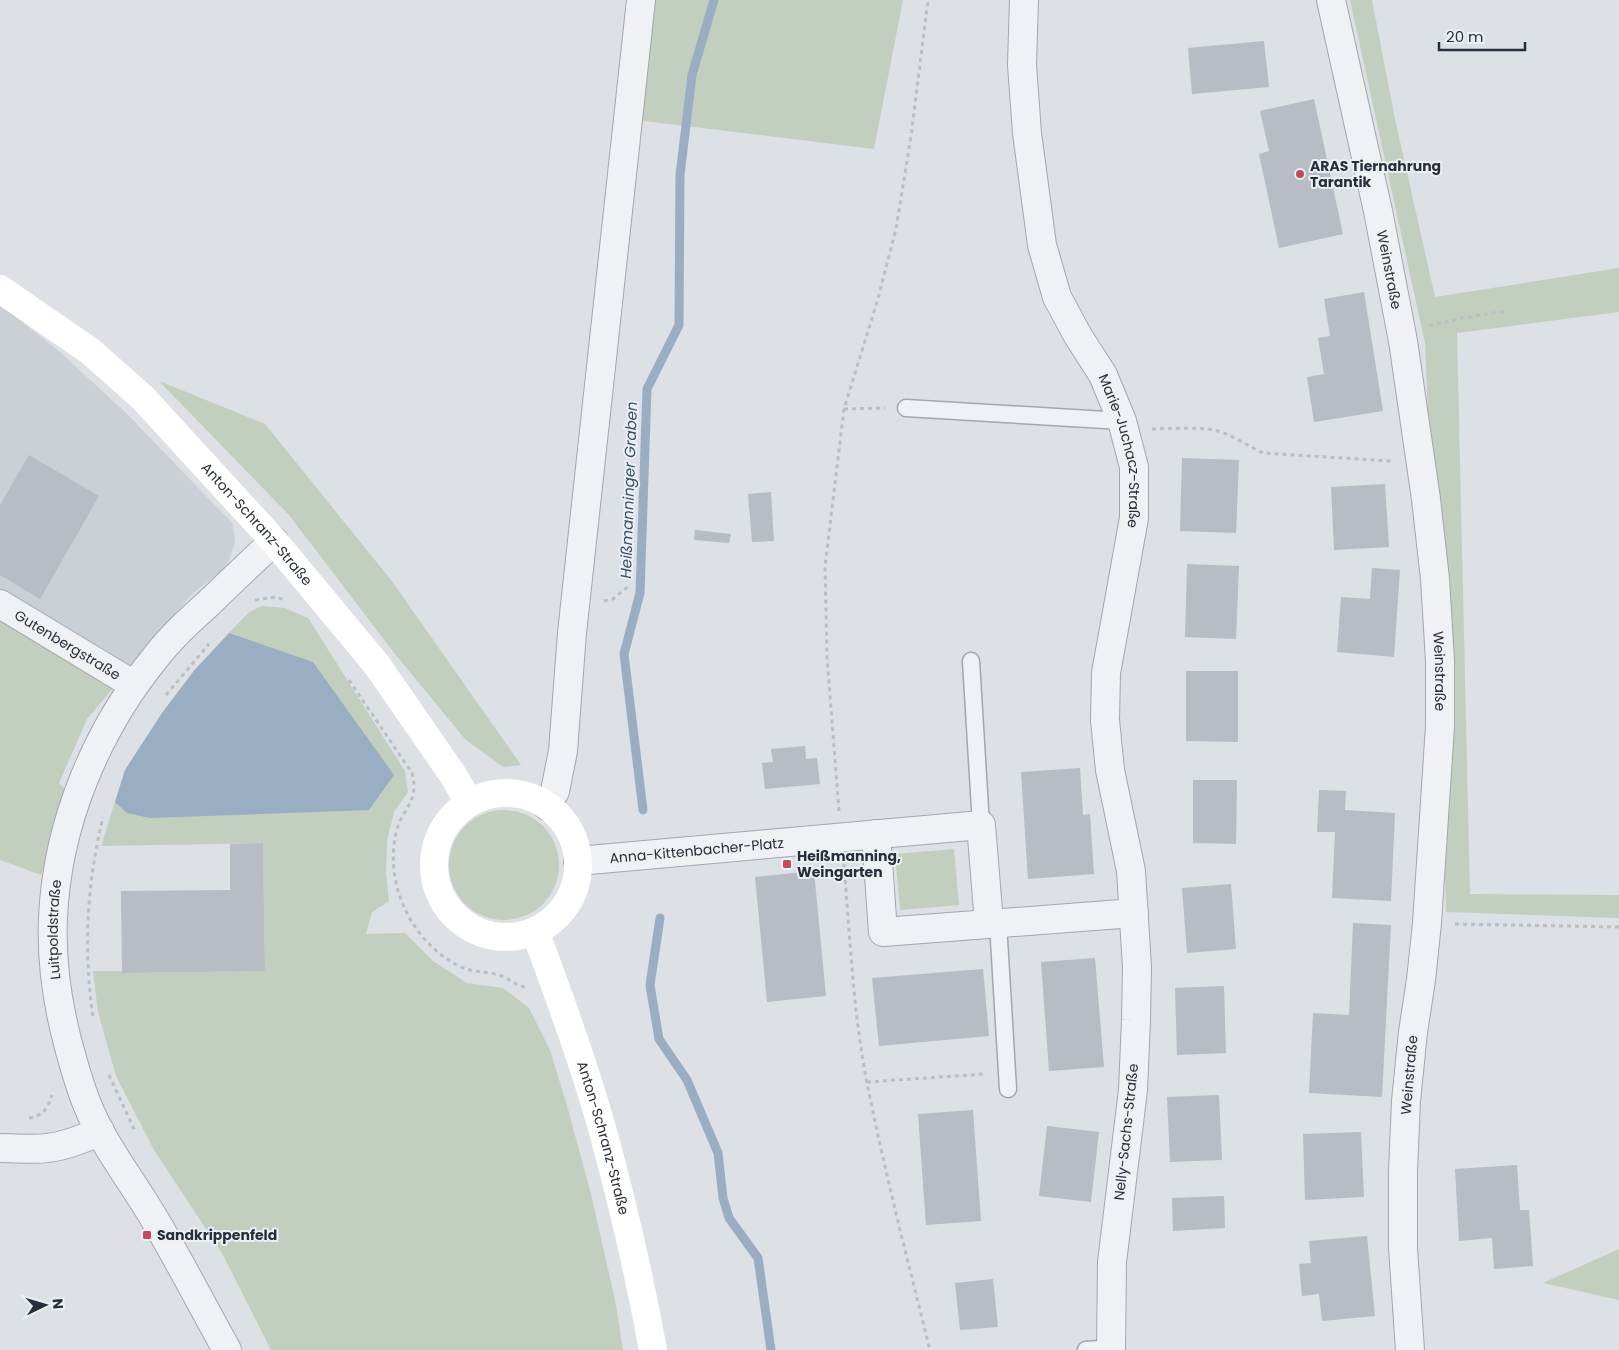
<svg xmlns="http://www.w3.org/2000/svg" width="1619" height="1350" font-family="Poppins,sans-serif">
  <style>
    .built { fill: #cbcfd6 }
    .green { fill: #c2cebe }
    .water { fill: #9aaec3 }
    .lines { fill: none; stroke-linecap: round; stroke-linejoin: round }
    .stream { stroke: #9aaec3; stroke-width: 9 }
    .building { fill: #b7bcc5 }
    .lane-casing { stroke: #a3a7ae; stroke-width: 19 }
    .street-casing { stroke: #a3a7ae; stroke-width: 30 }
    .path { stroke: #bbbec4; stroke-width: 3; stroke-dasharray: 4 4; stroke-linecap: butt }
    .lane { stroke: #eff1f4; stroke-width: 16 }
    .street { stroke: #eff1f4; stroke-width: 28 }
    .secondary { stroke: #fff; stroke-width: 28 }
    .poi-dot { fill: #c24a5c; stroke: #eceff3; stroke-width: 2 }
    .labels { text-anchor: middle; stroke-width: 4; stroke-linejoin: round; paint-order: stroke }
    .poi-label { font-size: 14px; font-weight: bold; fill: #282e3a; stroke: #eceff3; text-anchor: start }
    .street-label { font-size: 14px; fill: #282e3a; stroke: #eceff3 }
    .water-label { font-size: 15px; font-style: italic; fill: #354d6b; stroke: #eceff3 }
  </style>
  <rect width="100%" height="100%" fill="#dde0e5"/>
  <path class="built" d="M 0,304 L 61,353 L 127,414 L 233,524 L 235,541 L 229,561 L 220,572 L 192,594 L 114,687 L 0,620 Z"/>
  <g class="green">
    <path d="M 641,0 L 903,0 L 874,149 L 628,119 Z"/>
    <path d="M 1350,0 L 1372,0 L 1395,119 L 1435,297 L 1619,268 L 1619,312 L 1457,333 L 1470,894 L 1619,895 L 1619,918 L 1446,912 L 1440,661 L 1435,579 L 1425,343 Z"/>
    <path d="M 159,381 L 265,424 L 391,580 L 521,765 L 503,767 L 465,739 L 395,654 L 289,515 Z"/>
    <path d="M 262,606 L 285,608 L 308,618 L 405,771 L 408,792 L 394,812 L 387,841 L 386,873 L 389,901 L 372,912 L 366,934 L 405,933 L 433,961 L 467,983 L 503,988 L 529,1008 L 550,1050 L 566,1102 L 591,1194 L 615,1300 L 623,1350 L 271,1350 L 222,1253 L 154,1150 L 116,1076 L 98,1012 L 93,971 L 121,971 L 122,973 L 265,971 L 263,843 L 101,846 L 125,770 L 162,713 L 194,670 L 249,612 Z"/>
    <path d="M 0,620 L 114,687 L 87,719 L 59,783 L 66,790 L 41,875 L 0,860 Z"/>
    <circle cx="504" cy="865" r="55"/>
    <path d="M 954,849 L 959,905 L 900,910 L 895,854 Z"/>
    <path d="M 1619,1249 L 1619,1300 L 1543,1283 Z"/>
  </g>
  <path class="water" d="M 229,633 L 313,662 L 394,775 L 369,810 L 150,818 L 127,813 L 115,802 L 125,770 L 162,713 L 194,671 Z"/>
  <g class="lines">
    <g class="stream">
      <path d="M 643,810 L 624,654 L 640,593 L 647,389 L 679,325 L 680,175 L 692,75 L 714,0"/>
      <path d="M 660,918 L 650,985 L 659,1039 L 687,1080 L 718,1153 L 723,1198 L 729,1218 L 758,1258 L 771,1350"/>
    </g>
  </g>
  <g class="building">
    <path d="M 1264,41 L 1269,87 L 1192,94 L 1188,48 Z"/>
    <path d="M 1314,99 L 1343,234 L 1279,248 L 1259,154 L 1269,151 L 1260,111 Z"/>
    <path d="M 1364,292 L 1383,411 L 1314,422 L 1307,377 L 1324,374 L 1318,338 L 1330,336 L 1324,299 Z"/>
    <path d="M 29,455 L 99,496 L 40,599 L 0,575 L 0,505 Z"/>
    <path d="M 1182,458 L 1239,460 L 1236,533 L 1180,531 Z"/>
    <path d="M 1385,484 L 1389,547 L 1334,550 L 1331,487 Z"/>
    <path d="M 771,492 L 774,541 L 752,542 L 748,494 Z"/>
    <path d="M 695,530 L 731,534 L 729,543 L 694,540 Z"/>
    <path d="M 1187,564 L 1239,566 L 1236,639 L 1185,637 Z"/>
    <path d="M 1372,568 L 1400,570 L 1394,657 L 1337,652 L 1341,597 L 1370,599 Z"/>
    <path d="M 1186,671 L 1238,671 L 1238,742 L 1186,741 Z"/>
    <path d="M 805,746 L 806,759 L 817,758 L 820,784 L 765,789 L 762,763 L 773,762 L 771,749 Z"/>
    <path d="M 1080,768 L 1083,815 L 1090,814 L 1094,874 L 1028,879 L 1021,772 Z"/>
    <path d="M 1193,780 L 1237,780 L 1236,844 L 1193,843 Z"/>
    <path d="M 1319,790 L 1346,791 L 1345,810 L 1395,813 L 1391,901 L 1332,898 L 1335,832 L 1317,832 Z"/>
    <path d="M 263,843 L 265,971 L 122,973 L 121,891 L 230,890 L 230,844 Z"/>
    <path d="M 814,871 L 826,996 L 767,1002 L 755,877 Z"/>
    <path d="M 1231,884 L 1236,949 L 1187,953 L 1182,888 Z"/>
    <path d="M 1353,923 L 1391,925 L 1382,1097 L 1309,1093 L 1313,1013 L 1349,1015 Z"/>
    <path d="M 1095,958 L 1104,1067 L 1049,1071 L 1041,962 Z"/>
    <path d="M 983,969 L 989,1036 L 879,1046 L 872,978 Z"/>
    <path d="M 1224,986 L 1226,1053 L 1177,1055 L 1175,988 Z"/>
    <path d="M 1219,1095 L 1222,1160 L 1170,1162 L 1167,1097 Z"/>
    <path d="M 973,1110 L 981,1221 L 926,1225 L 918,1114 Z"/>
    <path d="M 1047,1126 L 1099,1132 L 1091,1202 L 1039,1196 Z"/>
    <path d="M 1361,1132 L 1364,1197 L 1305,1200 L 1303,1134 Z"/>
    <path d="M 1517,1165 L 1520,1210 L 1529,1210 L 1533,1266 L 1494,1269 L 1492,1238 L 1459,1241 L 1455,1169 Z"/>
    <path d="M 1224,1196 L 1225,1228 L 1173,1231 L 1172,1198 Z"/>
    <path d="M 1367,1236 L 1375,1316 L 1322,1321 L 1319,1294 L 1302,1296 L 1299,1264 L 1311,1263 L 1309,1241 Z"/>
    <path d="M 993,1279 L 998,1327 L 960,1330 L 955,1283 Z"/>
  </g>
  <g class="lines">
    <defs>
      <g id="lane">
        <path d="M 906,408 L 1122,421"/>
        <path d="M 971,661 L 981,825"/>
        <path d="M 998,923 L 1008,1089"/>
        <path d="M 1086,1350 L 1111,1348"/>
      </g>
      <g id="street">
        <path id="s1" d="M 1024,0 L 1022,65 L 1027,133 L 1042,245 L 1057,297 L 1078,336 L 1103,375 L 1122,421 L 1134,467 L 1134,518 L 1106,673 L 1105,720 L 1110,770 L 1131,871 L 1137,967 L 1136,1020 L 1133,1090 L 1112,1262 L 1111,1350"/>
        <path id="s2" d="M 1331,0 L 1378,211 L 1403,341 L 1426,499 L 1435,579 L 1440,661 L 1440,726 L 1427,923 L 1421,980 L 1413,1032 L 1406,1101 L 1403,1171 L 1403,1248 L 1410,1350"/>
        <path id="s3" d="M 0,604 L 134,685"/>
        <path d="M 547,806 L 555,791 L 563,751 L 572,633 L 641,0"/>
        <path d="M 876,834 L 883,932 L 1134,913"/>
        <path id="s4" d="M 578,861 L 981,825 L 989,923"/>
        <path d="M 0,1148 C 15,1148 32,1150 47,1148 C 66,1146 83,1139 100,1131"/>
        <path id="s5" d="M 227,1350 C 203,1307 180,1262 155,1220 C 133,1182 103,1145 87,1104 C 80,1087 75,1069 70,1051 C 58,1008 51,962 53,918 C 57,824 96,731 155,658 C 171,637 191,619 210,602 C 231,581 253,561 274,541"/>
      </g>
    </defs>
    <use href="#lane" class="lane-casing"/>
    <use href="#street" class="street-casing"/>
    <g class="path">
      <path d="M 1429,326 L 1463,318 L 1505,311"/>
      <path d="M 844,409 L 885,408"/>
      <path d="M 1152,429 C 1171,429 1200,426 1218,431 C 1234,436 1248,446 1263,453 L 1392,461"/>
      <path d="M 255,600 L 276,597 L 285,600"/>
      <path d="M 604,601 L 613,599 L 630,585"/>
      <path d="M 349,680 L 412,773 C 420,803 402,807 396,833 C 384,886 413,944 461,967 C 474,973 488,971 502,976 C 510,979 516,986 525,987"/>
      <path d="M 166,695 L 209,644"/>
      <path d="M 839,811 L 827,657 L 825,566 L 844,409 L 877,302 L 896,229 L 911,136 L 928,0"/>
      <path d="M 844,864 C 850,937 853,1012 867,1083 C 885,1173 908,1262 930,1350"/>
      <path d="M 1455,924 L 1619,927"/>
      <path d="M 93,1016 C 83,949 87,883 103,817"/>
      <path d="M 109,1075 L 135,1131"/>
      <path d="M 867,1082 L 984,1074"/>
      <path d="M 29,1118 C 43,1116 48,1108 52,1095"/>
    </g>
    <use href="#lane" class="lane"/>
    <use href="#street" class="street"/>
    <g class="secondary">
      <path id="s6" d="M 0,289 L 90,351 L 143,398 L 274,541 L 377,665 L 453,775 L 469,802"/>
      <circle cx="506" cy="865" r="72"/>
      <path id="s7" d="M 535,931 C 560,999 586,1069 605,1139 C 624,1209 640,1279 653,1350"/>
    </g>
  </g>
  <g class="poi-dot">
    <circle cx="1300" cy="174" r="5"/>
    <rect x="782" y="859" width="10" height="10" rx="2.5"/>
    <rect x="142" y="1230" width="10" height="10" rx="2.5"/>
  </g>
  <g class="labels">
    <g class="poi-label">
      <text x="1310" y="171">ARAS Tiernahrung<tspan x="1310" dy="16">Tarantik</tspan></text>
      <text x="797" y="861">Heißmanning,<tspan x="797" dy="16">Weingarten</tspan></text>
      <text x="157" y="1240">Sandkrippenfeld</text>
    </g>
    <g class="street-label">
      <text dy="5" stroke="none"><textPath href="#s2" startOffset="276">Weinstraße</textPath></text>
      <text dy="5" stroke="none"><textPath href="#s1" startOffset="470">Marie-Juchacz-Straße</textPath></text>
      <text dy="5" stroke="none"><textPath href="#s6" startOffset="350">Anton-Schranz-Straße</textPath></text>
      <text dy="5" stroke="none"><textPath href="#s3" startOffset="79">Gutenbergstraße</textPath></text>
      <text dy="5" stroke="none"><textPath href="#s2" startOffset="681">Weinstraße</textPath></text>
      <text dy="5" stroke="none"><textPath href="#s4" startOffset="119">Anna-Kittenbacher-Platz</textPath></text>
      <text dy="5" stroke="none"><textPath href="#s5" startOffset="462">Luitpoldstraße</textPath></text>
      <text transform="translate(1409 1075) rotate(-85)" y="5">Weinstraße</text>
      <text transform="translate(1126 1132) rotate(-84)" y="5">Nelly-Sachs-Straße</text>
      <text dy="5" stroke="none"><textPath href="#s7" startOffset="218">Anton-Schranz-Straße</textPath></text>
    </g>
    <g class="water-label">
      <text transform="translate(629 490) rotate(-88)" y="5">Heißmanninger Graben</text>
    </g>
  </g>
  <g transform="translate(45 1305) rotate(85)" stroke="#eceff3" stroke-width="4" paint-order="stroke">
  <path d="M0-4L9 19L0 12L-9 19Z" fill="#282e3a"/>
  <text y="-8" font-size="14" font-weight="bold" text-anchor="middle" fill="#282e3a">N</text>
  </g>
  <path d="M1439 42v8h86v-8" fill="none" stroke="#282e3a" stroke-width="2.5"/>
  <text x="1446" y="42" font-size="15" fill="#282e3a" stroke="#eceff3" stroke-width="4" paint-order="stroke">20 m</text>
</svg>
